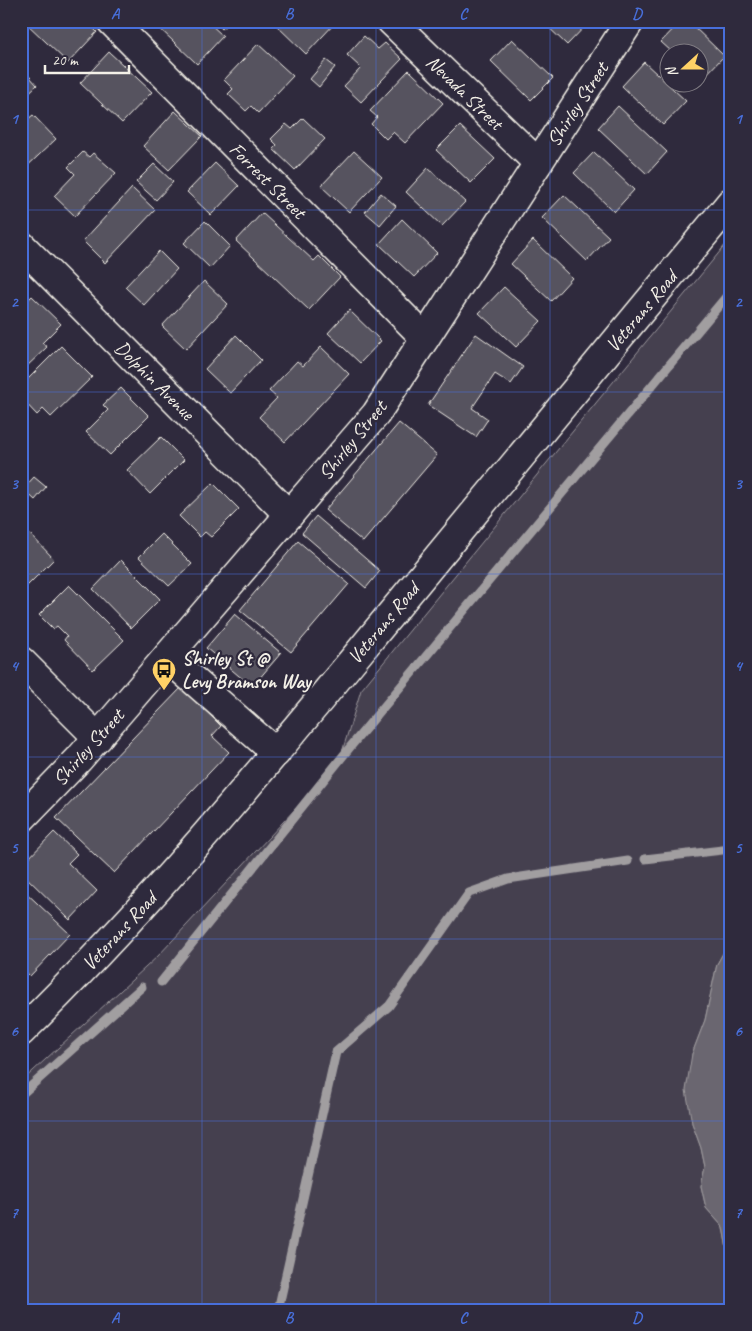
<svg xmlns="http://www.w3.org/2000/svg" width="752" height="1331" font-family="Caveat,sans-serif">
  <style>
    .green { fill: #454050; stroke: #9c989c }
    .water { fill: #6a6670; stroke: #a19ea0 }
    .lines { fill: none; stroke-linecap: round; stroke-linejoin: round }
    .stream { stroke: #a19ea0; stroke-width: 9 }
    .building { fill: #56525f; stroke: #f4f1e8 }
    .minor-casing { stroke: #f4f1e8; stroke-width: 31 }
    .tertiary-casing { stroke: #f4f1e8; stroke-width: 31 }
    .secondary-casing { stroke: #f4f1e8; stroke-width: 31 }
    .minor { stroke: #2f2a3d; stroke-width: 28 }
    .tertiary { stroke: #2f2a3d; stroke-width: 28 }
    .secondary { stroke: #2f2a3d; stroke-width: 28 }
    .grid { fill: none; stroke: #486fdb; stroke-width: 1; stroke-opacity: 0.55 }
    .labels { text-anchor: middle; stroke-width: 4.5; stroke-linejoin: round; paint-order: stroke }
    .street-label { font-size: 20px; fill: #f4f1e8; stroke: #2f2a3d }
    .poi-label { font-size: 20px; font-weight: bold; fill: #f4f1e8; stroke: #2f2a3d; text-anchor: start }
    .neatline { fill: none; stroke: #486fdb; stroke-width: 2 }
    .grid-label { font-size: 16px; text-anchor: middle; font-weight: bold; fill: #486fdb }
  </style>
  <rect width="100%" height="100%" fill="#2f2a3d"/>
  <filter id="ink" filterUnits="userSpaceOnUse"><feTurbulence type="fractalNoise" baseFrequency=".02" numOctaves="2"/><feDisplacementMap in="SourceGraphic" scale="10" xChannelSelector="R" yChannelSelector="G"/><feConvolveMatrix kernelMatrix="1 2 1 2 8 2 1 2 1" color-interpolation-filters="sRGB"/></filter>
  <g filter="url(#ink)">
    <path class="green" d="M 731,238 L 731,939 L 717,964 L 705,1020 L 692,1054 L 692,1123 L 701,1148 L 705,1167 L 701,1186 L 706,1208 L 723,1227 L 731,1271 L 731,1310 L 21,1310 L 21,1082 L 158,956 L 339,762 L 361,690 Z"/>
    <path class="water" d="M 731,939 L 731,1271 L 723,1227 L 706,1208 L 701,1186 L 705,1167 L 701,1148 L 692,1123 L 686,1090 L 692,1054 L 705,1020 L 717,964 Z"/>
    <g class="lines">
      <g class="stream">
        <path d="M 645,859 L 731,849"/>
        <path d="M 161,982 L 351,746 L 731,291"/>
        <path d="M 21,1095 L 142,987"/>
        <path d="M 278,1310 L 336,1052 L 389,1006 L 469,893 L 508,879 L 628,861"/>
      </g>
    </g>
    <g class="building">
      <path d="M 24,21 L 86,21 L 97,32 L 68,63 Z"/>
      <path d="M 152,21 L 207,21 L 223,36 L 197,64 Z"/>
      <path d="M 214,21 L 231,21 L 222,29 Z"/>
      <path d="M 276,21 L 337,21 L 306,54 L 274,23 Z"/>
      <path d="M 542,21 L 590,21 L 567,45 Z"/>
      <path d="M 681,21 L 688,21 L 724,56 L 701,80 L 700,79 L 700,52 L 672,52 L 661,42 Z"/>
      <path d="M 364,36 L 378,49 L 385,43 L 402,59 L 361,102 L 344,86 L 361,68 L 347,55 Z"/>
      <path d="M 512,39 L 553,78 L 531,100 L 491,61 Z"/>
      <path d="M 258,44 L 293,76 L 258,113 L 251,106 L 246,111 L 228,94 L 233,89 L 224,80 Z"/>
      <path d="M 109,52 L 152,92 L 122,123 L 80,83 Z"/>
      <path d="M 326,60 L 335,67 L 319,87 L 310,79 Z"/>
      <path d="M 644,62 L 686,101 L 663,125 L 622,86 Z"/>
      <path d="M 21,67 L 37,85 L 21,100 Z"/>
      <path d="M 409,70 L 443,103 L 405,143 L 393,132 L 386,139 L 371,124 L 377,117 L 370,111 Z"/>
      <path d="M 618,106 L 667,152 L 647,174 L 598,128 Z"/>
      <path d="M 175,111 L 202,136 L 169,170 L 143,146 Z"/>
      <path d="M 33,115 L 56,139 L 21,172 L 21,125 Z"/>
      <path d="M 303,118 L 325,139 L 295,170 L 273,149 L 277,145 L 271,139 L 286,124 L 292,129 Z"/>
      <path d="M 460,126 L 495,159 L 471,183 L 436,150 Z"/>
      <path d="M 354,151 L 382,177 L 349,212 L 321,186 Z"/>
      <path d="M 83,152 L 89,157 L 93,153 L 116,173 L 75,216 L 54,196 L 75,174 L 68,167 Z"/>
      <path d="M 594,152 L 634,190 L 614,212 L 574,173 Z"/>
      <path d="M 215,163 L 239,186 L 211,215 L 187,192 Z"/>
      <path d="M 154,164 L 173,182 L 156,200 L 136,182 Z"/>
      <path d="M 428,168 L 465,202 L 442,226 L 406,192 Z"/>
      <path d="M 132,188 L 155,210 L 105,263 L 83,241 Z"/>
      <path d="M 381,193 L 396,206 L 380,225 L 365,212 Z"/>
      <path d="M 564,195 L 609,237 L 587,261 L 542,218 Z"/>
      <path d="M 262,213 L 314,261 L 319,256 L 340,277 L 309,310 L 236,241 Z"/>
      <path d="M 402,219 L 437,253 L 414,277 L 379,244 Z"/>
      <path d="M 205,221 L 230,246 L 210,268 L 184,243 Z"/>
      <path d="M 533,240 L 572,278 L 551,301 L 511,264 Z"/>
      <path d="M 159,251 L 177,269 L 144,305 L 125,287 Z"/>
      <path d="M 204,281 L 228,304 L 186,349 L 162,326 Z"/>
      <path d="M 504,287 L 541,321 L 516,347 L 479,313 Z"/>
      <path d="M 32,296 L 61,324 L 42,343 L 47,347 L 24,369 L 21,366 L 21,307 Z"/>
      <path d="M 349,310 L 381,341 L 360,363 L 328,333 Z"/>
      <path d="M 476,334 L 523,367 L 511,384 L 495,374 L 472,408 L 488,419 L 476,437 L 428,405 Z"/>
      <path d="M 236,335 L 261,360 L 230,393 L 205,369 Z"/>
      <path d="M 61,346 L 92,377 L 51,417 L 43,409 L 37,415 L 21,398 L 21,386 Z"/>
      <path d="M 321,347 L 349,374 L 285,442 L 259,417 L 277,398 L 269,391 L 297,361 L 303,366 Z"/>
      <path d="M 121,388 L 149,416 L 110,455 L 86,432 L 108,410 L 103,405 Z"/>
      <path d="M 399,423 L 437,455 L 363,542 L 325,510 Z"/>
      <path d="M 161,437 L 184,460 L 150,494 L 127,470 Z"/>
      <path d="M 34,477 L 46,487 L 35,500 L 23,489 Z"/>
      <path d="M 213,483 L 239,509 L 211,537 L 205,532 L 200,537 L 179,516 Z"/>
      <path d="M 316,516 L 380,571 L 366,588 L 302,533 Z"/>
      <path d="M 27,531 L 54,559 L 21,592 L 21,537 Z"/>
      <path d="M 162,534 L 192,564 L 169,586 L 139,557 Z"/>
      <path d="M 298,541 L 349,584 L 291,652 L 240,610 Z"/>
      <path d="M 121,560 L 160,599 L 131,628 L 93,589 Z"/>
      <path d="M 69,585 L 124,640 L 93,670 L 64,640 L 67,636 L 57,626 L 53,629 L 39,615 Z"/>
      <path d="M 235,614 L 281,653 L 252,687 L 206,648 Z"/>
      <path d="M 182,687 L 221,726 L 212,736 L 229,752 L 114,873 L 56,818 Z"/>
      <path d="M 54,832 L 77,854 L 68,863 L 97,891 L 70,920 L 21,872 L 21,866 Z"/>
      <path d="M 21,888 L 70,934 L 30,976 L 21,967 Z"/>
    </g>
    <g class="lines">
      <defs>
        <g id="minor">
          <path d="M 111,21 L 425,338"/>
          <path d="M 391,21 L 538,163"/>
          <path d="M 21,245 L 289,515"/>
          <path d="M 167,657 L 276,753"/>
          <path d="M 21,661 L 98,738"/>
        </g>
        <path id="tertiary" d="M 21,819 L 79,759 L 376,414 L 630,21"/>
        <path id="secondary" d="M 21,1032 C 151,905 266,765 381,626 C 498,484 614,343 731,202"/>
      </defs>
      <use href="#minor" class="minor-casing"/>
      <use href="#tertiary" class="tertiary-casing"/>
      <use href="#secondary" class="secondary-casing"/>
      <use href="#minor" class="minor"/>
      <use href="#tertiary" class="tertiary"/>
      <use href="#secondary" class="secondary"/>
    </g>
  </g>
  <path class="grid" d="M 202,21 L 202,1310M 376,21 L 376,1310M 550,21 L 550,1310M 21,210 L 731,210M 21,392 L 731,392M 21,574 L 731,574M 21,757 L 731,757M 21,939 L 731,939M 21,1121 L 731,1121"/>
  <defs>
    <symbol id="bus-pin" viewBox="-11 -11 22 30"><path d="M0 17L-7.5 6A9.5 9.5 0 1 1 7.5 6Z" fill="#ffd166" stroke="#2f2a3d"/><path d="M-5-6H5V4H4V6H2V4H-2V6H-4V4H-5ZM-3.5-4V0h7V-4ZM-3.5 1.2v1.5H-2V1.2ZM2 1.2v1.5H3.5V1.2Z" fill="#111"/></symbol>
  </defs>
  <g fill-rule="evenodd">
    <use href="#bus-pin" x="150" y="656" width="28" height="38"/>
  </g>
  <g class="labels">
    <g class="street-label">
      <text transform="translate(465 92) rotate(44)" y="7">Nevada Street</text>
      <text transform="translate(577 104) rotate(-57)" y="7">Shirley Street</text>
      <text transform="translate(268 180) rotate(45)" y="7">Forrest Street</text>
      <text transform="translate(641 311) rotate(-50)" y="7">Veterans Road</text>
      <text transform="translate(155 380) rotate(45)" y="7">Dolphin Avenue</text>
      <text transform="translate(352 440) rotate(-51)" y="7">Shirley Street</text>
      <text transform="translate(383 623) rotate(-50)" y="7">Veterans Road</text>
      <text transform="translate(88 747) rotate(-48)" y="7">Shirley Street</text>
      <text transform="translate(119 931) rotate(-47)" y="7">Veterans Road</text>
    </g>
    <g class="poi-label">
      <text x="182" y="665">Shirley St @<tspan x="182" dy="23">Levy Bramson Way</tspan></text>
    </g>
  </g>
  <rect width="752" height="1331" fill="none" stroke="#2f2a3d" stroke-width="55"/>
  <g transform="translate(684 68) rotate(249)"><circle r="24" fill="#2f2a3d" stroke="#7e7a81"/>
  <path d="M0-4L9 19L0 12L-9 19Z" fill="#ffd166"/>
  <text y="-8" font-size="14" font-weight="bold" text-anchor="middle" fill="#f4f1e8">N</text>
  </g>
  <path d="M45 65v8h84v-8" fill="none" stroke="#f4f1e8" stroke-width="2.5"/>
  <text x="52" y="65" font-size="15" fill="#f4f1e8" stroke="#2f2a3d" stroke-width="4" paint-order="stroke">20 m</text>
  <rect x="28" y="28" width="696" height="1276" class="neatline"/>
  <g class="grid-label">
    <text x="115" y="19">A</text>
    <text x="289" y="19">B</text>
    <text x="463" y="19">C</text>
    <text x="637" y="19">D</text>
    <text x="14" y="124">1</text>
    <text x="738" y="124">1</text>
    <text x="14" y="307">2</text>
    <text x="738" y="307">2</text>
    <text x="14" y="489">3</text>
    <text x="738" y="489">3</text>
    <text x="14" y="671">4</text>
    <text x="738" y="671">4</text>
    <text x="14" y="853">5</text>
    <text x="738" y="853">5</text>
    <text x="14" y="1036">6</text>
    <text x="738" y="1036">6</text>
    <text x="14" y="1218">7</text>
    <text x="738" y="1218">7</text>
    <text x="115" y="1323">A</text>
    <text x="289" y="1323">B</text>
    <text x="463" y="1323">C</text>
    <text x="637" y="1323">D</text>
  </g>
</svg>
